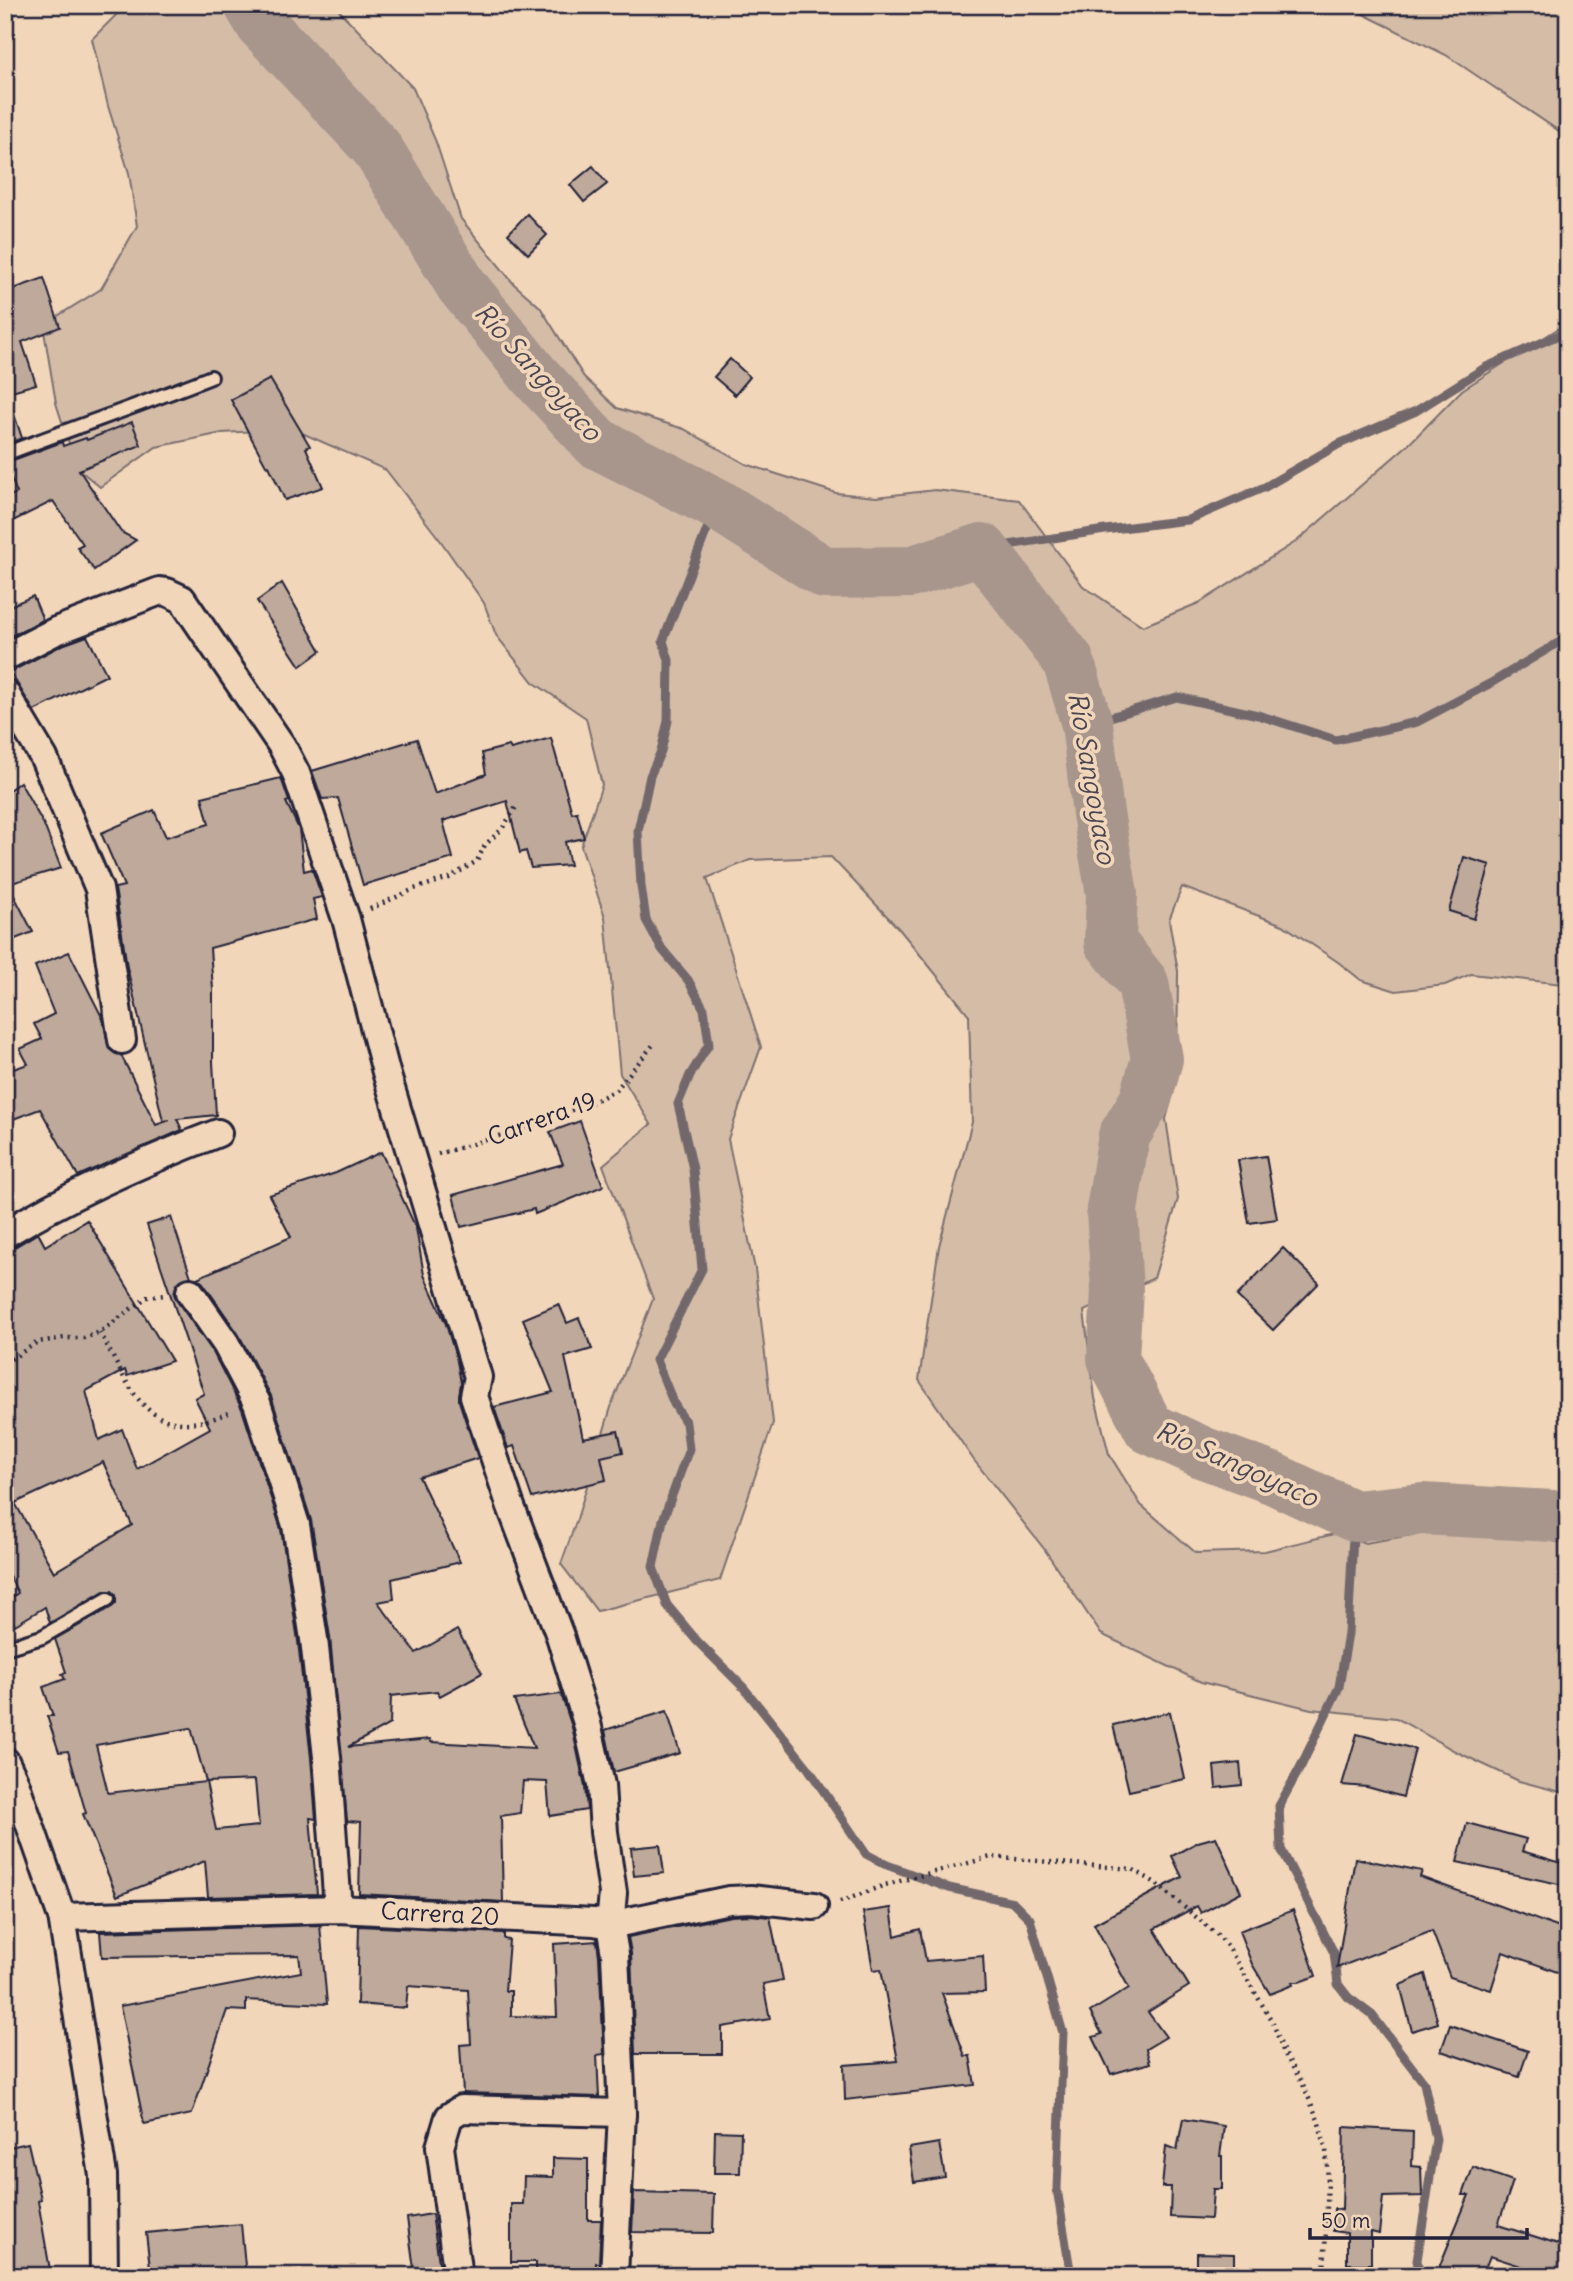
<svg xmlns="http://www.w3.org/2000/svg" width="1573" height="2281" font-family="Delius,sans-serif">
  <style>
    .green { fill: #d4bca7; stroke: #7b6f71; stroke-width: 2 }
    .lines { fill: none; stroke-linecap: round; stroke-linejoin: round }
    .stream { stroke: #72686c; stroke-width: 9 }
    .river { stroke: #a8968c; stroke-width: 52 }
    .building { fill: #bea99a; stroke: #22223b; stroke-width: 2; fill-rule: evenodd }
    .lane-casing { stroke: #22223b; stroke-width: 18 }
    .street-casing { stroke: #22223b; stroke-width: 32 }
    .path { stroke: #22223b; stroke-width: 4.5; stroke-dasharray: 2 5; stroke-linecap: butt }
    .lane { stroke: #f2d6b9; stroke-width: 12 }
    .street { stroke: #f2d6b9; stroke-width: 26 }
    .labels { text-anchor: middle; stroke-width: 7; stroke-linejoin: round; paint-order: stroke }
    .street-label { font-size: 24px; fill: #22223b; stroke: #f2d6b9 }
    .water-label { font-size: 26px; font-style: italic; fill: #4a4553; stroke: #f2d6b9 }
  </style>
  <rect width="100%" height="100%" fill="#f2d6b9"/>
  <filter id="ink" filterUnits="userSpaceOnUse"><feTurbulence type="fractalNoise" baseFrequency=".0143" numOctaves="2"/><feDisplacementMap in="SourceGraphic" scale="14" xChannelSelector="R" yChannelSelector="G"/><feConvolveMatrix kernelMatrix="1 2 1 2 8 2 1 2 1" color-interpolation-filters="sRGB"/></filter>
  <g filter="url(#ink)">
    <g class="green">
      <path d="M 131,5 L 334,5 L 413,88 L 436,142 L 461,219 L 514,284 L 540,307 L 584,377 L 617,408 L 684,429 L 746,464 L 836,493 L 876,497 L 935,490 L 1019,500 L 1083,586 L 1143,626 L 1201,602 L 1297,541 L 1410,443 L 1462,390 L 1562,326 L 1568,318 L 1568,982 L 1563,984 L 1471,974 L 1445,985 L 1396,991 L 1361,980 L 1338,962 L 1283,925 L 1182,887 L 1169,920 L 1178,971 L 1177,1080 L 1166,1119 L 1178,1199 L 1154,1278 L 1084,1311 L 1095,1398 L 1109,1454 L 1141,1505 L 1196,1553 L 1265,1551 L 1338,1533 L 1365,1543 L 1424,1533 L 1491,1531 L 1568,1540 L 1568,1794 L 1519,1781 L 1455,1751 L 1396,1718 L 1311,1709 L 1201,1682 L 1101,1634 L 1045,1550 L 973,1459 L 919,1380 L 939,1246 L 972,1122 L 969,1015 L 900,930 L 831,857 L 750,860 L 707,878 L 761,1047 L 728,1139 L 755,1269 L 773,1423 L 720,1580 L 597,1611 L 561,1564 L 577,1519 L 612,1404 L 653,1299 L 603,1165 L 651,1124 L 620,1074 L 605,917 L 581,846 L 602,785 L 586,718 L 533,682 L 496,635 L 484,603 L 440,540 L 386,470 L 293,429 L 222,433 L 156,447 L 100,487 L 77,468 L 56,403 L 43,325 L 101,289 L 137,226 L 129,173 L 108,106 L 92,39 L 116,15 Z"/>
      <path d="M 1345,5 L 1568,5 L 1568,137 L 1446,55 Z"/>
    </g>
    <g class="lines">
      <g class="stream">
        <path d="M 717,504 L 663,641 L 669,660 L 668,721 L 661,751 L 650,776 L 638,831 L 641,886 L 646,920 L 662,949 L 688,980 L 704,1009 L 709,1044 L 690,1075 L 678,1104 L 693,1169 L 702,1269 L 656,1360 L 674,1404 L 686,1423 L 689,1449 L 663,1520 L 653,1567 L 667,1605 L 697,1641 L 744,1688 L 808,1768 L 866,1854 L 887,1865 L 949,1888 L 1013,1902 L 1030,1919 L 1063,2033 L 1057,2189 L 1071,2276"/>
        <path d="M 982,549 L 1105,530 L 1188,520 L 1265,487 L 1339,444 L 1416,411 L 1486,367 L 1568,331"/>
        <path d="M 1087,724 L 1177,697 L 1258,715 L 1336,740 L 1417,722 L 1491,683 L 1568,637"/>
        <path d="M 1354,1516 L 1348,1634 L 1339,1687 L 1301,1766 L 1279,1806 L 1281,1849 L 1334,1953 L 1338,1984 L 1348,1997 L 1372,2015 L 1424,2083 L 1436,2139 L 1417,2260 L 1420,2276"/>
      </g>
      <path class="river" d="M 250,5 L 262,25 L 376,147 L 462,286 L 534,375 L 597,443 L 717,504 L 825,573 L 910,572 L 982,549 L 1068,660 L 1087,724 L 1098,813 L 1112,894 L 1110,942 L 1143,983 L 1157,1059 L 1145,1101 L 1124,1136 L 1112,1210 L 1117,1290 L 1113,1359 L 1149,1428 L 1204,1453 L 1272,1478 L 1354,1516 L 1422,1509 L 1553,1516 L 1568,1519"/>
    </g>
    <g class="building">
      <path d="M 593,166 L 607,184 L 584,202 L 570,185 Z"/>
      <path d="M 527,214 L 547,235 L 528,254 L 508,234 Z"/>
      <path d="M 44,278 L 60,327 L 22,342 L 36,384 L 5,393 L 5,292 Z"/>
      <path d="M 730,359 L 750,377 L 735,395 L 714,377 Z"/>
      <path d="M 270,379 L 310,446 L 306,448 L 323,487 L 285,500 L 269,466 L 267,467 L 231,400 Z"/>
      <path d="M 10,402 L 22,438 L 5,445 L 5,403 Z"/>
      <path d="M 132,422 L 141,445 L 79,470 L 121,532 L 136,540 L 94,570 L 77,547 L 83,544 L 53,501 L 5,525 L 5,498 L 17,493 L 5,463 L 62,442 L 63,446 L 86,438 L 87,440 Z"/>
      <path d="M 282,583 L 321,651 L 300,666 L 257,601 Z"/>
      <path d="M 33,596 L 43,620 L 5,639 L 5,608 Z"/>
      <path d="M 87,636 L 107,675 L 34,711 L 10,672 L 62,645 Z"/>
      <path d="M 551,738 L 572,813 L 577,812 L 584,838 L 565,842 L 570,865 L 531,868 L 526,851 L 520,853 L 507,801 L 443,821 L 453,858 L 363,885 L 338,798 L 322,799 L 312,771 L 417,739 L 435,794 L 486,774 L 482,753 L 509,746 L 511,749 Z"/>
      <path d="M 281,778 L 289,801 L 286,802 L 299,829 L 304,871 L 312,869 L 322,897 L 313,899 L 317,919 L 210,948 L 213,989 L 213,1062 L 216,1115 L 177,1119 L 182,1130 L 78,1176 L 40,1109 L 5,1122 L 5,1072 L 28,1064 L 20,1049 L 42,1039 L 34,1024 L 54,1014 L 35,966 L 69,952 L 103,1019 L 109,1049 L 116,1054 L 121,1055 L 156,1125 L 170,1120 L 163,1121 L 127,967 L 115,888 L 124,886 L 101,833 L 154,810 L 166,837 L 209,824 L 202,797 Z"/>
      <path d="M 20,782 L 44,825 L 61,868 L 8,884 L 33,932 L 5,943 L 5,793 Z"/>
      <path d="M 1464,857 L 1490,865 L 1474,919 L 1449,911 Z"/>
      <path d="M 580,1121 L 603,1186 L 535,1214 L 534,1209 L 461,1227 L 453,1195 L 563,1164 L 550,1132 Z"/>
      <path d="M 381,1152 L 416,1228 L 424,1275 L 446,1324 L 457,1361 L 461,1383 L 459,1401 L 478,1458 L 419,1477 L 460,1562 L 392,1579 L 394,1599 L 378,1602 L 416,1653 L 457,1630 L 482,1673 L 440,1696 L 437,1691 L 391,1696 L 390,1724 L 348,1747 L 430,1739 L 431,1742 L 534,1748 L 514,1700 L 561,1694 L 572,1727 L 585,1787 L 587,1810 L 550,1816 L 547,1782 L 523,1781 L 520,1813 L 501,1816 L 503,1902 L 359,1894 L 361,1822 L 347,1821 L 330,1637 L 311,1520 L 271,1396 L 239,1335 L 203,1283 L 197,1278 L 291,1237 L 269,1195 L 336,1173 Z"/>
      <path d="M 1266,1156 L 1277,1219 L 1249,1223 L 1238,1160 Z"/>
      <path d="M 171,1217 L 191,1277 L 181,1280 L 176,1286 L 174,1294 L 177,1301 L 213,1352 L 242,1409 L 281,1529 L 298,1641 L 311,1758 L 316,1819 L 310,1818 L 317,1894 L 208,1897 L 205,1861 L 117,1896 L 83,1814 L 86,1813 L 68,1751 L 59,1752 L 47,1716 L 53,1716 L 43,1687 L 65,1679 L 62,1674 L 66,1672 L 55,1639 L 112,1607 L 116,1603 L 116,1595 L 112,1591 L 104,1591 L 50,1623 L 45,1607 L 15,1625 L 5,1609 L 5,1601 L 18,1593 L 5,1568 L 5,1250 L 13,1248 L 38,1233 L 45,1246 L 87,1220 L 172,1361 L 127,1376 L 125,1370 L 86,1391 L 99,1440 L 122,1429 L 137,1469 L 210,1428 L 195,1398 L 204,1394 L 147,1225 ZM 103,1462 L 132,1525 L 54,1572 L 15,1503 ZM 191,1728 L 206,1782 L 108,1793 L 96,1745 ZM 255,1780 L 259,1826 L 216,1830 L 206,1782 Z"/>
      <path d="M 1283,1248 L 1319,1283 L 1273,1330 L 1237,1296 Z"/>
      <path d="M 559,1304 L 567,1323 L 579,1318 L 592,1349 L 565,1357 L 583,1438 L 618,1431 L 623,1452 L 601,1457 L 606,1480 L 532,1498 L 514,1446 L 508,1448 L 494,1407 L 553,1392 L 523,1319 Z"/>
      <path d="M 667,1711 L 680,1753 L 614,1772 L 605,1730 Z"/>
      <path d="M 1170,1712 L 1185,1779 L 1129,1791 L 1113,1725 Z"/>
      <path d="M 1357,1734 L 1415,1749 L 1403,1797 L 1367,1787 L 1342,1785 Z"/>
      <path d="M 1240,1763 L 1242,1785 L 1216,1788 L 1214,1766 Z"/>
      <path d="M 1467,1823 L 1526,1839 L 1522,1851 L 1568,1865 L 1568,1886 L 1457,1862 Z"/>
      <path d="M 1216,1837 L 1241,1892 L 1201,1913 L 1197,1906 L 1154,1929 L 1189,1986 L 1148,2012 L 1166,2037 L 1146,2049 L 1150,2063 L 1111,2074 L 1093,2037 L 1102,2034 L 1090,2012 L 1129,1988 L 1094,1924 L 1182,1877 L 1172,1856 L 1198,1842 Z"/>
      <path d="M 660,1845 L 664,1873 L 634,1876 L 631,1848 Z"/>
      <path d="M 1355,1858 L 1422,1871 L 1420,1877 L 1568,1931 L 1568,1976 L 1503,1952 L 1491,1990 L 1450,1977 L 1432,1931 L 1337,1968 Z"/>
      <path d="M 891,1908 L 895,1936 L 920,1929 L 926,1961 L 983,1956 L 985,1992 L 942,1993 L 965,2056 L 970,2056 L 975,2085 L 845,2100 L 844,2065 L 898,2061 L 881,1969 L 873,1970 L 863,1912 Z"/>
      <path d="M 1293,1910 L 1316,1976 L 1299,1982 L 1292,1982 L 1293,1985 L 1270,1994 L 1252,1964 L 1239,1931 Z"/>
      <path d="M 750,1915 L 770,1917 L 783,1980 L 763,1984 L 770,2019 L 722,2027 L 722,2054 L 635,2054 L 631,1953 L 628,1937 L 731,1916 Z"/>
      <path d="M 320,1925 L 327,2004 L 246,2000 L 246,2011 L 227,2010 L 192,2114 L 144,2124 L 120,2006 L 301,1972 L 299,1955 L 102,1957 L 100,1932 Z"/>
      <path d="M 359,1926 L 504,1933 L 504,1939 L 509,1940 L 505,1991 L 511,1991 L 511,2016 L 557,2017 L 554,1944 L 597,1941 L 599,1956 L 604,2054 L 597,2055 L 599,2097 L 463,2093 L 460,2045 L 471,2044 L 468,1990 L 408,1986 L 406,2008 L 357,2004 Z"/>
      <path d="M 1425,1974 L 1438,2023 L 1412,2031 L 1400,1985 Z"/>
      <path d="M 1450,2025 L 1528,2051 L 1519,2077 L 1441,2051 Z"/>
      <path d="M 1183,2119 L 1224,2126 L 1220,2156 L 1222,2156 L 1222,2189 L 1213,2189 L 1211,2219 L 1170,2217 L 1171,2187 L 1162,2187 L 1166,2146 L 1177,2150 Z"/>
      <path d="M 1344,2127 L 1413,2131 L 1412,2166 L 1421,2167 L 1422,2196 L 1383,2197 L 1379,2234 L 1371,2232 L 1371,2264 L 1347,2264 L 1347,2233 L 1333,2231 L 1334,2209 L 1342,2210 Z"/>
      <path d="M 715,2131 L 741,2132 L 740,2173 L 714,2173 Z"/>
      <path d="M 28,2143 L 41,2199 L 38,2201 L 51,2276 L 5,2276 L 5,2148 Z"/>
      <path d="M 939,2143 L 945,2177 L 914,2182 L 909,2148 Z"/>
      <path d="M 553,2158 L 588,2159 L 588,2220 L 601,2220 L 599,2263 L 596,2263 L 595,2276 L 536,2276 L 536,2262 L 511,2262 L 511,2204 L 523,2204 L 524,2176 L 553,2177 Z"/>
      <path d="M 1473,2167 L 1513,2181 L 1498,2225 L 1568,2247 L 1568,2276 L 1552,2276 L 1490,2256 L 1482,2276 L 1456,2276 L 1438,2270 L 1469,2195 L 1463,2195 Z"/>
      <path d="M 634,2192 L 714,2194 L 713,2233 L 632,2232 Z"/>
      <path d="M 432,2214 L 441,2276 L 415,2276 L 407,2218 Z"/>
      <path d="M 241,2224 L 246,2276 L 151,2276 L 146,2233 Z"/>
      <path d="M 1197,2253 L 1234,2254 L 1234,2276 L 1197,2276 Z"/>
    </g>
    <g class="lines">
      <defs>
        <g id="lane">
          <path d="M 5,454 C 73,428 143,404 211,377"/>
          <path d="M 5,1648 L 42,1637 L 108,1599"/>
        </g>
        <g id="street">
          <path d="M 5,657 L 56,631 L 160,591 L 167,592 L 182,599 L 282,746 L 296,773 L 346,919 L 386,1072 L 478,1377 L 474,1396 L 510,1504 L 560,1636 L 587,1723 L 601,1785 L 604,1832 L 613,1893 L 610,1925 L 615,1954 L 622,2113 L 614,2276"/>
          <path d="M 5,693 L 44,758 L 99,889 L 122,1040"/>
          <path d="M 5,1234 C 72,1193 145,1161 218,1133"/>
          <path d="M 190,1292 L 226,1344 L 257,1403 L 296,1525 L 314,1639 L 327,1757 L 338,1909"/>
          <path d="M 5,1761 L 16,1785 L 62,1917 L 103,2175 L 104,2276"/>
          <path d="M 62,1917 L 338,1909 L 594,1922 L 610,1925 L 729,1900 L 751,1899 L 814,1906"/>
          <path d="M 458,2276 L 440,2147 L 449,2117 L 461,2109 L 622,2113"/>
        </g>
      </defs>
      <use href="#lane" class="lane-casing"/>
      <use href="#street" class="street-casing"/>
      <g class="path">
        <path d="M 370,909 L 414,889 L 449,878 L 477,861 L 485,845 L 502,829 L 516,807"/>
        <path d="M 438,1154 L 513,1132 L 593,1102 L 616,1090 L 653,1045"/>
        <path d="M 100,1332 C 133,1394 149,1447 231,1412"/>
        <path d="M 5,1363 L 38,1342 L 64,1338 L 84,1338 L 100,1332 L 147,1297 L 165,1295"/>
        <path d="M 840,1902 L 885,1885 L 991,1857 L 1132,1869 L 1154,1882 L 1220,1937 L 1230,1950 L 1273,2023 L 1284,2053 L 1302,2082 L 1318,2120 L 1326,2149 L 1328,2182 L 1324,2276"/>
      </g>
      <use href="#lane" class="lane"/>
      <use href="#street" class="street"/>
    </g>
  </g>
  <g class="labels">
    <g class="street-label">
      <text transform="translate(542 1119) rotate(-20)" y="8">Carrera 19</text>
      <text transform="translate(440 1914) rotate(3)" y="8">Carrera 20</text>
    </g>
    <g class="water-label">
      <text transform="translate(538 372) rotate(48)" y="9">Río Sangoyaco</text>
      <text transform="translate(1092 778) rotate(80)" y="9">Río Sangoyaco</text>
      <text transform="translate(1237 1464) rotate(24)" y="9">Río Sangoyaco</text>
    </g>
  </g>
  <rect width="1573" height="2281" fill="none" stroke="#f2d6b9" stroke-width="28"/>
  <rect x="14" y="14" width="1545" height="2253" fill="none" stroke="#22223b" stroke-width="2.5" filter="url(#ink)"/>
  <path d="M1310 2228v10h217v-10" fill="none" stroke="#22223b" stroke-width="3.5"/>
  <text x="1321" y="2228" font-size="21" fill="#22223b" stroke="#f2d6b9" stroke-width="5" paint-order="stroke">50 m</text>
</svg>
